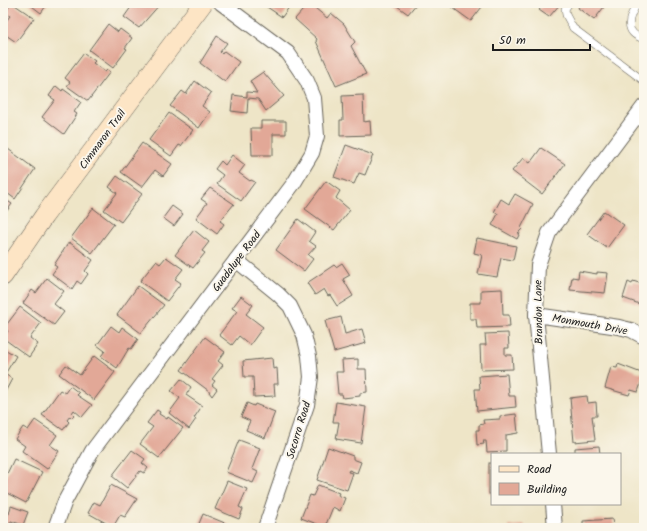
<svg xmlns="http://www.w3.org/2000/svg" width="647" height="531" font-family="Kalam,sans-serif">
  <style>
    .building { fill: #e2a897 }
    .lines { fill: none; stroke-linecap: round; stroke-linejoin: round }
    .lane-casing { stroke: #666258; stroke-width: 8 }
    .street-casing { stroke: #666258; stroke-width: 16 }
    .secondary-casing { stroke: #666258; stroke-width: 20 }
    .lane { stroke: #fff; stroke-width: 7 }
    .street { stroke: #fff; stroke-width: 14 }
    .secondary { stroke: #fde5c5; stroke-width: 19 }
    .labels { text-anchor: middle; stroke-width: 4; stroke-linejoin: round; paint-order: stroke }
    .street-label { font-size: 11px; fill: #1c1c1c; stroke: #fbf7ec }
  </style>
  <rect width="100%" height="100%" fill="#fbf7ec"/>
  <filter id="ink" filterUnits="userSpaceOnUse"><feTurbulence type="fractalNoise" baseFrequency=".025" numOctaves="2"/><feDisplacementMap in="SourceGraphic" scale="8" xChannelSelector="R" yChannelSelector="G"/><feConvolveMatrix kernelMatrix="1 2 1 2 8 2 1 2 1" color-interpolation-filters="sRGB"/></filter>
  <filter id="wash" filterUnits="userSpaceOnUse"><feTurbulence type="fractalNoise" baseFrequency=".012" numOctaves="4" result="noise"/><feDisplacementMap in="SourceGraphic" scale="16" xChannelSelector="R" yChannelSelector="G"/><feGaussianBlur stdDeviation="0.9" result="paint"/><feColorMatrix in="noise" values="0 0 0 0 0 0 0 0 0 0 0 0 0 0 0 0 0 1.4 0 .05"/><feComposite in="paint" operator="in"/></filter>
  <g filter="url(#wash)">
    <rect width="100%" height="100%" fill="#eee5c7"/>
    <g id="blocks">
      <g class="building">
        <path d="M 12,3 L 34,18 L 16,42 L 3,33 L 3,25 L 10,16 L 5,12 Z"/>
        <path d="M 28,3 L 48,3 L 41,13 Z"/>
        <path d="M 134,3 L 161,3 L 139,28 L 124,17 Z"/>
        <path d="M 261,3 L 292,3 L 282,17 Z"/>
        <path d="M 309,3 L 327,18 L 331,13 L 344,24 L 355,42 L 351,46 L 366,74 L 336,86 L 316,41 L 317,39 L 295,19 Z"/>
        <path d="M 393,3 L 417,3 L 408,14 Z"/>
        <path d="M 446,3 L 485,3 L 471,21 Z"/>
        <path d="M 545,3 L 561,3 L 549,17 L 539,10 Z"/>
        <path d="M 581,3 L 607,3 L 594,20 L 578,8 Z"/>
        <path d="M 108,24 L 118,32 L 120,29 L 132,38 L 125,48 L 127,49 L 113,68 L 89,50 Z"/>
        <path d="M 217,36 L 227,43 L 220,52 L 222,54 L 224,51 L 239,62 L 225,82 L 200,63 Z"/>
        <path d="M 84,53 L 95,61 L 93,63 L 105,72 L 107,70 L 110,72 L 88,101 L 67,86 L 70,82 L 65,78 Z"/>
        <path d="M 263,72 L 284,96 L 266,111 L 258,99 L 248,98 L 247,113 L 231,111 L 233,95 L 247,97 L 247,92 L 257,93 L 250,81 Z"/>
        <path d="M 195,81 L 211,93 L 202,106 L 210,112 L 199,128 L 170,106 L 182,91 L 186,94 Z"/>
        <path d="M 56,86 L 62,91 L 63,89 L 81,102 L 74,112 L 77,114 L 64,134 L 42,117 L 55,100 L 49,96 Z"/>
        <path d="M 363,95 L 364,122 L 370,121 L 371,135 L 340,136 L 340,120 L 343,120 L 342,96 Z"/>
        <path d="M 169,113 L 193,130 L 181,146 L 179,145 L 171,156 L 149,140 Z"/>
        <path d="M 261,121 L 286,121 L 286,134 L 273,134 L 273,155 L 252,155 L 251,128 L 261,128 Z"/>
        <path d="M 142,143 L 172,164 L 163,176 L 155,170 L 142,187 L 121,172 Z"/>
        <path d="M 346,145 L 373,155 L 365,175 L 359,173 L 354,184 L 334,177 Z"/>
        <path d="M 541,148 L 565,164 L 542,194 L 512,171 L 523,158 L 530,163 Z"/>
        <path d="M 8,149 L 35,169 L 15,199 L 3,190 L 3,156 Z"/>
        <path d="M 232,155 L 245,165 L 239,173 L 250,181 L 251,180 L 255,182 L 241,201 L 217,184 L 223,175 L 215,169 L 221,161 L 225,165 Z"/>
        <path d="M 117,176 L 142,194 L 121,222 L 104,210 L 117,193 L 109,187 Z"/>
        <path d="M 326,181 L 340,191 L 336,198 L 350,210 L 334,230 L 305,209 Z"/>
        <path d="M 210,188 L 234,204 L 220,221 L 224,224 L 217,234 L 196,218 L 207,203 L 201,199 Z"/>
        <path d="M 515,194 L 533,204 L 521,228 L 522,229 L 518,233 L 520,233 L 517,239 L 492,225 L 498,214 L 494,212 L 501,199 L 509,204 Z"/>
        <path d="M 3,198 L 12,204 L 3,216 Z"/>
        <path d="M 172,206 L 183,214 L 174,226 L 163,218 Z"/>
        <path d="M 93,208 L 114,224 L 92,253 L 71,238 Z"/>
        <path d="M 604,211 L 624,225 L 607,248 L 587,234 Z"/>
        <path d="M 298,219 L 315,232 L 309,241 L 316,246 L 308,255 L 313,259 L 304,271 L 276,250 Z"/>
        <path d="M 194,230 L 209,242 L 202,251 L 205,253 L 193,268 L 175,255 Z"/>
        <path d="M 477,238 L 516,246 L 513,260 L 501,258 L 497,277 L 478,274 L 482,255 L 474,253 Z"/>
        <path d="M 69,242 L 93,260 L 85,271 L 88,274 L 81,284 L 77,281 L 72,289 L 52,274 L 57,267 L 54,265 Z"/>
        <path d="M 166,257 L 183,269 L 175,279 L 181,283 L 167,301 L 140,281 L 156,261 L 160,264 Z"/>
        <path d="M 342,263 L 350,275 L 343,279 L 353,296 L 337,306 L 330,295 L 328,296 L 324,289 L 315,295 L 307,283 L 334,265 L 336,267 Z"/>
        <path d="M 579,271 L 597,274 L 597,272 L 608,273 L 605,293 L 570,290 L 572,277 L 578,278 Z"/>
        <path d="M 47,278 L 64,291 L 54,304 L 64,312 L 54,325 L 23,303 L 32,290 L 36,293 Z"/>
        <path d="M 633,281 L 642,284 L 644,282 L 644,303 L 642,305 L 623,298 L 628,282 L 632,284 Z"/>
        <path d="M 138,286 L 164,305 L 141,333 L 117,315 Z"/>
        <path d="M 502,289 L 503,315 L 509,315 L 510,327 L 477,328 L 476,319 L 470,319 L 470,303 L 481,303 L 481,290 Z"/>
        <path d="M 241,296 L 253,305 L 246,314 L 263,327 L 250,345 L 239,336 L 232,345 L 219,335 L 237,311 L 232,308 Z"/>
        <path d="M 20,307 L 41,323 L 30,338 L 38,344 L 29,357 L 3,338 L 8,331 L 4,328 Z"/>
        <path d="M 341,317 L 345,334 L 362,329 L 366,343 L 334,352 L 325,321 Z"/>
        <path d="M 111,326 L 119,332 L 122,327 L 138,339 L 131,349 L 129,348 L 117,368 L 101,356 L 105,351 L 97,345 Z"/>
        <path d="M 508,333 L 509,348 L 505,348 L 505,355 L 512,355 L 513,369 L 481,370 L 480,345 L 486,345 L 485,334 Z"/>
        <path d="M 205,337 L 225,352 L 218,361 L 223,365 L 212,379 L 215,381 L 212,385 L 217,389 L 212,396 L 209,392 L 209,391 L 181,370 Z"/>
        <path d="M 3,348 L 16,356 L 5,374 L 12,379 L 5,392 L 3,390 Z"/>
        <path d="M 94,356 L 115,372 L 94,400 L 59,374 L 66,365 L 80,375 Z"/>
        <path d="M 272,358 L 273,369 L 277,368 L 278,384 L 274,384 L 275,396 L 254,397 L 253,377 L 244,377 L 243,361 Z"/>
        <path d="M 358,359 L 358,369 L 366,369 L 367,392 L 360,393 L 360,396 L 343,398 L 342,394 L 338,394 L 336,372 L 343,372 L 342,360 Z"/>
        <path d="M 618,364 L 644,374 L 638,392 L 631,390 L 629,395 L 605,388 L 611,367 L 617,368 Z"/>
        <path d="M 507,374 L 509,396 L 515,396 L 516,407 L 477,411 L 475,389 L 480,389 L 479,376 Z"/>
        <path d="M 181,379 L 191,387 L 186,395 L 202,406 L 194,418 L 196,419 L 189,429 L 169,413 L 180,398 L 171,391 Z"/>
        <path d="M 70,386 L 79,393 L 77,395 L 92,405 L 82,417 L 74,410 L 72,413 L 74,415 L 72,418 L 70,416 L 67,420 L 69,422 L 63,430 L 42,415 L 60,390 L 65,393 Z"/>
        <path d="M 587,396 L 588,403 L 596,402 L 597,416 L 592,416 L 595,440 L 574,442 L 570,398 Z"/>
        <path d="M 336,402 L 366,407 L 361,443 L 336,439 L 339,422 L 333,422 Z"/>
        <path d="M 247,403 L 254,406 L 255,404 L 275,412 L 265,438 L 246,430 L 250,421 L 241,417 Z"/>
        <path d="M 157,410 L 160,412 L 159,414 L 167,419 L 168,417 L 183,428 L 159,458 L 140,444 L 153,427 L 147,423 Z"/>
        <path d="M 516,414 L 518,433 L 506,435 L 506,451 L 487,452 L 486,441 L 483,441 L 484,444 L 477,445 L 476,430 L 479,430 L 479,425 L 484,424 L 483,420 L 500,419 L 500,416 Z"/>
        <path d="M 35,420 L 57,435 L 50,445 L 59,451 L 47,469 L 22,451 L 25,446 L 15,439 L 23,427 L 28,430 Z"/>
        <path d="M 239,440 L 260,448 L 252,469 L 258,472 L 253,483 L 226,472 Z"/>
        <path d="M 599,446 L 600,454 L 575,454 L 575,448 Z"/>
        <path d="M 328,447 L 353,456 L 353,459 L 361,462 L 357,473 L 349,470 L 348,472 L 353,473 L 347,490 L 317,480 Z"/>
        <path d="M 132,450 L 145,459 L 142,463 L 148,468 L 144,473 L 140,471 L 127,488 L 112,476 Z"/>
        <path d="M 14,459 L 42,472 L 26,503 L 3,491 L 6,486 L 3,485 L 3,482 Z"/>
        <rect x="489" y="463" width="3" height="31"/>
        <path d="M 227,481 L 247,489 L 239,507 L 243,509 L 239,519 L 215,509 Z"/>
        <path d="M 111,485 L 137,499 L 125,517 L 120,515 L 113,527 L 88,513 L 94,502 L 100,505 Z"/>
        <path d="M 318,485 L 339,493 L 338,495 L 345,498 L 340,511 L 333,507 L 325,527 L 301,518 L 310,495 L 313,496 Z"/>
        <path d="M 11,506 L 28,512 L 23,525 L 11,521 L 8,528 L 3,528 L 3,513 L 9,514 Z"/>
        <path d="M 203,514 L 232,526 L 231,528 L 205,528 L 198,526 Z"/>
        <path d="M 613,519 L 614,528 L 583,528 L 583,521 Z"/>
        <path d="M 525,525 L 525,528 L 509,528 L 509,526 Z"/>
      </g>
    </g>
  </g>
  <g filter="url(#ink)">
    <use href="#blocks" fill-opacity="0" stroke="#666258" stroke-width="1"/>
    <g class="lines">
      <defs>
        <g id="lane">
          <path d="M 569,3 L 565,9 L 566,15 L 573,28 L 644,81"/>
          <path d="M 638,3 C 628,17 623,33 644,39"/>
          <path d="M 635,118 L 644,125"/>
        </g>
        <g id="street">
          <path d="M 236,260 L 278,294 L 290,306 L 304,335 L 309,356 L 311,377 L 307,405 L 265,528"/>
          <path d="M 536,315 L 619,327 L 631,330 L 644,337"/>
          <path d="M 549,454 L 536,315 L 538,265 L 549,233 L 644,106"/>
          <path d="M 553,504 L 555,528"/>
          <path d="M 55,528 L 65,501 L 92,451 L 294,183 L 312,153 L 317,136 L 314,98 L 307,81 L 288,53 L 221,3"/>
        </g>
        <path id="secondary" d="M 3,276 L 44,216 L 203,3"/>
      </defs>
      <use href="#lane" class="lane-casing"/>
      <use href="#street" class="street-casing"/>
      <use href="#secondary" class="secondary-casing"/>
      <use href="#lane" class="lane"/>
      <use href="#street" class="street"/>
      <use href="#secondary" class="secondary"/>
    </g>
  </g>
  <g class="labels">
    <g class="street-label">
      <text transform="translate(102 139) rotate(-54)" y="4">Cimmaron Trail</text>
      <text transform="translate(236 261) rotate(-53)" y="4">Guadalupe Road</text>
      <text transform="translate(538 312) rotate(-91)" y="4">Brandon Lane</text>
      <text transform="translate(590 324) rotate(10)" y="4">Monmouth Drive</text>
      <text transform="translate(298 430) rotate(-73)" y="4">Socorro Road</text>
    </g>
  </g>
  <rect width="647" height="531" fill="none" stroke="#fbf7ec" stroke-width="16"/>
  <rect x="491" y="453" width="130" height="52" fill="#fbf7ec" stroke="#a29f99"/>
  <rect x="499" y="466" width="20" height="6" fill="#fde5c5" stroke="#a29f99"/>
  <text x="527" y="473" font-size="12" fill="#1c1c1c">Road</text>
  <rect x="499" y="483" width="20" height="12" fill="#e2a897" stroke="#a29f99"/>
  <text x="527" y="493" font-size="12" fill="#1c1c1c">Building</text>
  <path d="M493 44v6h97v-6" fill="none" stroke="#1c1c1c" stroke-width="2"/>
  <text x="499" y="44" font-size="12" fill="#1c1c1c" stroke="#fbf7ec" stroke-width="3" paint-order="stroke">50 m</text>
</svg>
